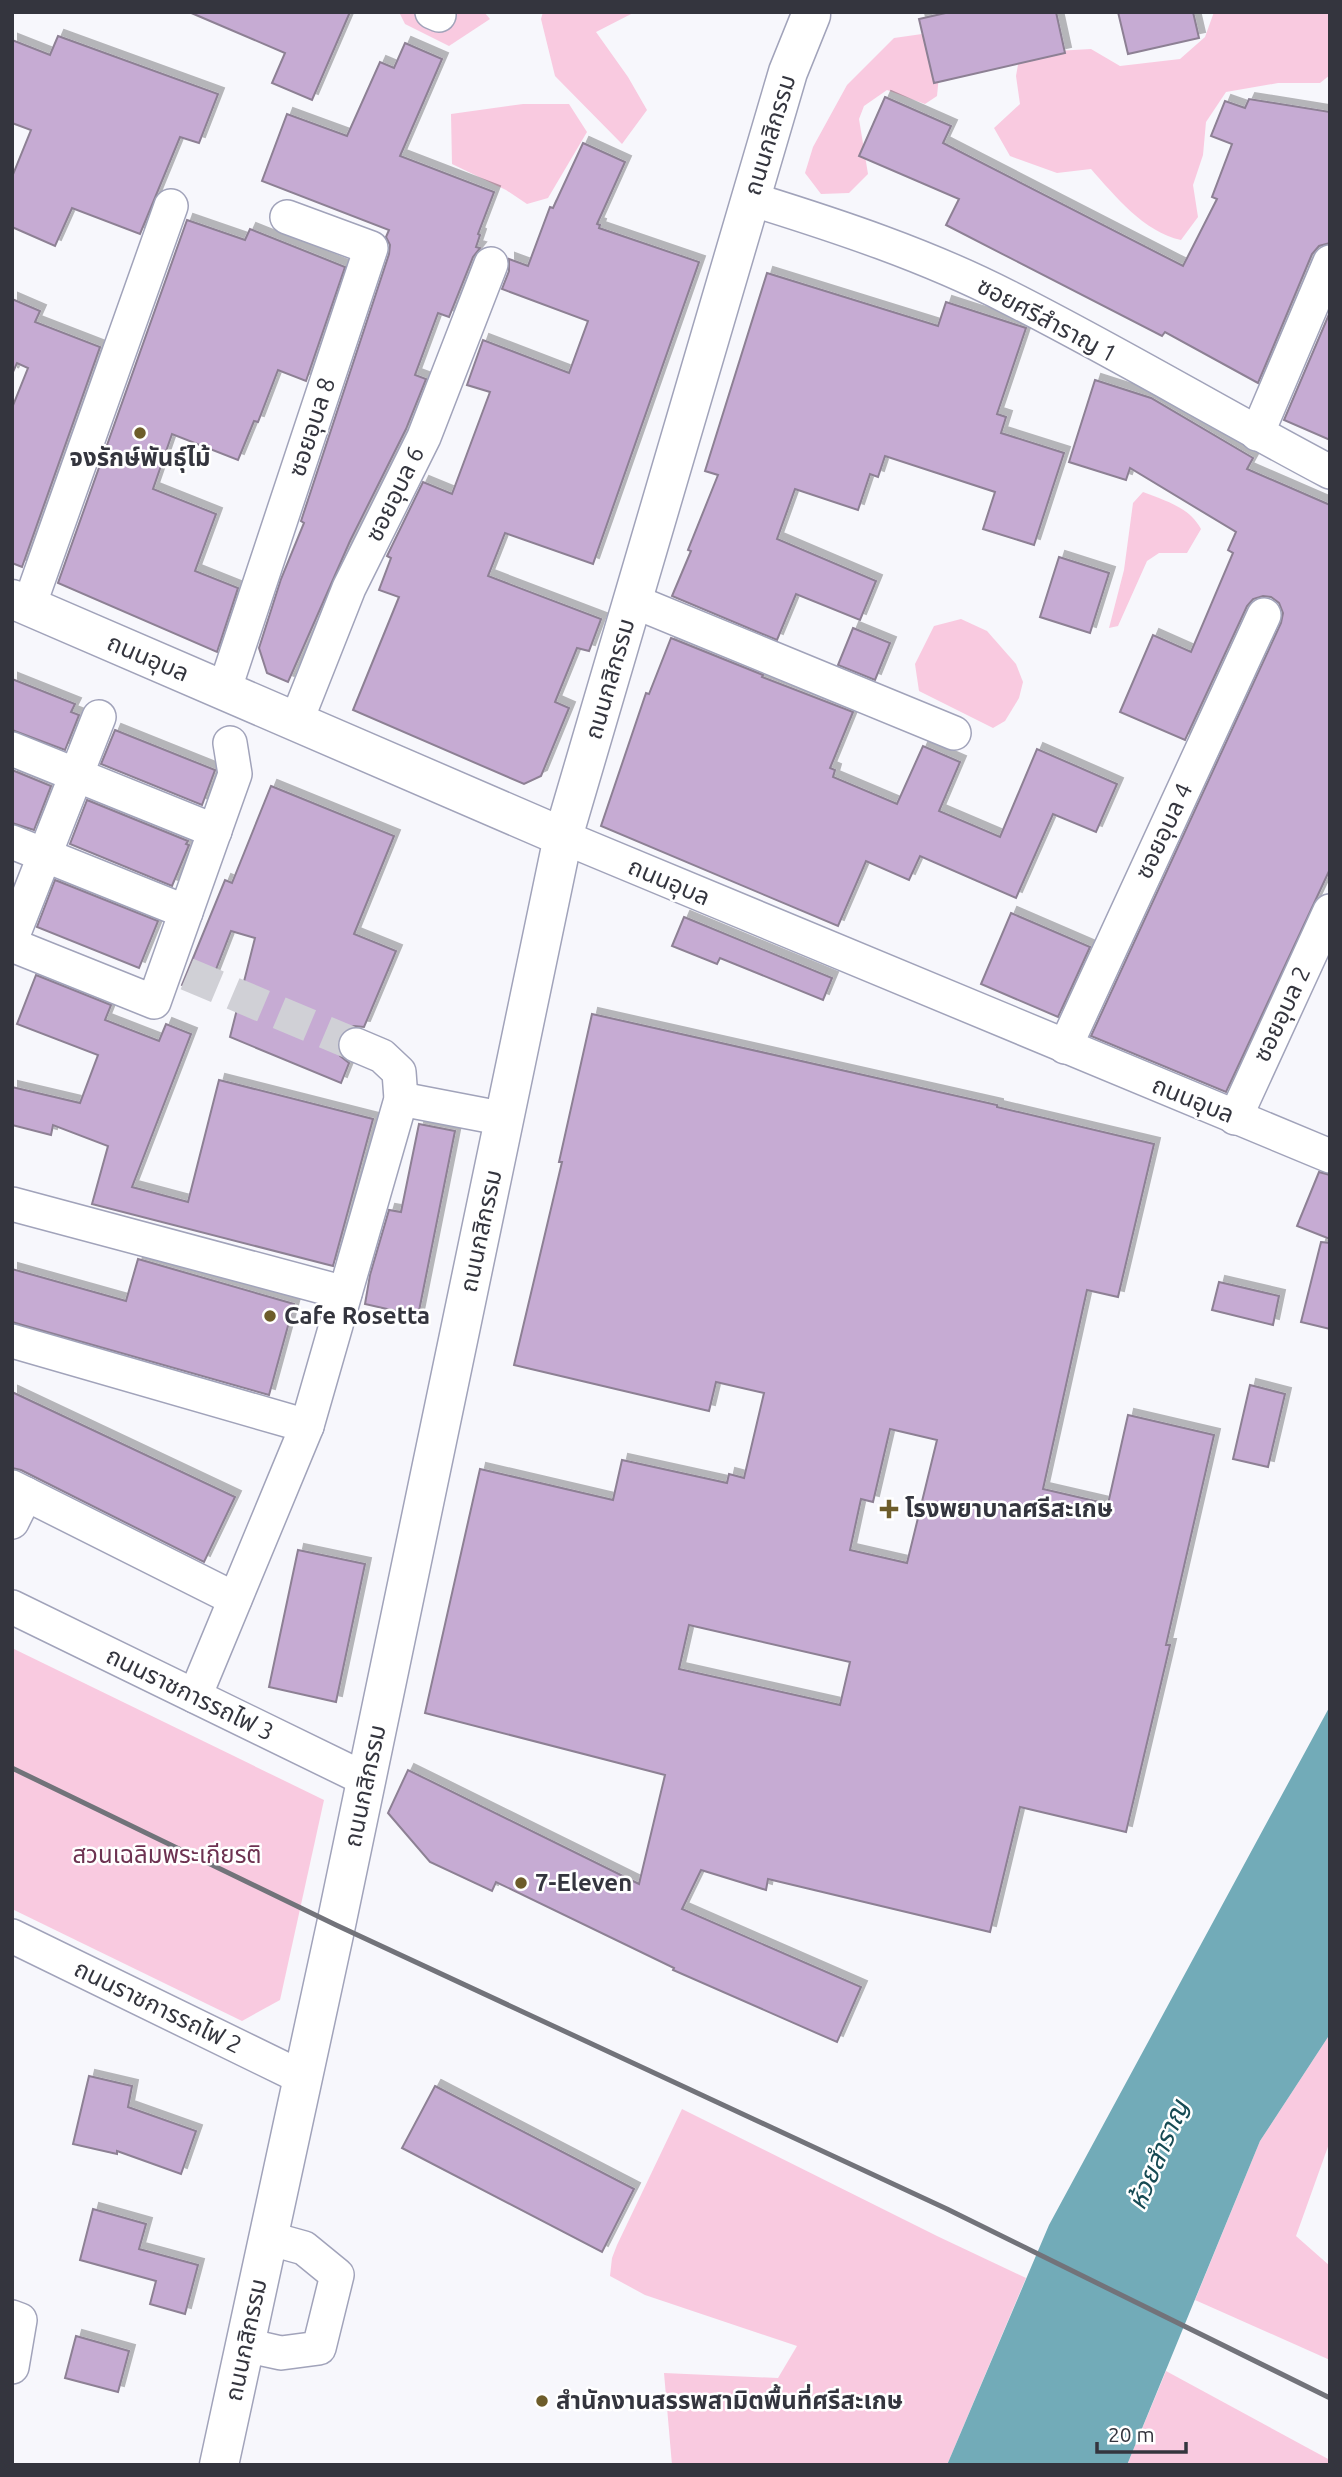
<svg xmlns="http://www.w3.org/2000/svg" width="1342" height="2477" font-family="Ubuntu,'Noto Sans Thai',sans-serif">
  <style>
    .green { fill: #f9cae0 }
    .water { fill: #72abb8 }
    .building { fill: #c6abd3; stroke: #8d8094; stroke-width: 2; fill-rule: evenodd; filter: url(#shadow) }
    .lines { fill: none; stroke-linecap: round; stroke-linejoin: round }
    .minor-tunnel { stroke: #d0d0d6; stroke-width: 33; stroke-dasharray: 33 17; stroke-linecap: butt }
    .minor-casing { stroke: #a1a3ba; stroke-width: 36 }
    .major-casing { stroke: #a1a3ba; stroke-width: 41 }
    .minor { stroke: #fff; stroke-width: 33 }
    .major { stroke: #fff; stroke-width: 38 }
    .rail { stroke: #72737a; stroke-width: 5 }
    .poi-dot { fill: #6d5c2a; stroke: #fff; stroke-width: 2.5 }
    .labels { text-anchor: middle; stroke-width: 5; stroke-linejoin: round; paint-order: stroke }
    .street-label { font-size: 24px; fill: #34353e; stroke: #fff }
    .poi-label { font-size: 24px; font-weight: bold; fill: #34353e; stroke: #fff; text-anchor: start }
    .park-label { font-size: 24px; fill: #6d3251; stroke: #fff }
    .water-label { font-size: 26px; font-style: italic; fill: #164a53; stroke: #fff }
  </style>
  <defs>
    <filter id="shadow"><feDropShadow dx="6" dy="-6" stdDeviation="0" flood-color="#0004"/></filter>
  </defs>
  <rect width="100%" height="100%" fill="#f7f7fc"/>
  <g class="green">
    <path d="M 399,12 L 484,12 L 490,19 L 449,46 L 405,24 Z"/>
    <path d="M 543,12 L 635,12 L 596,32 L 628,77 L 647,110 L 622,144 L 555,76 L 541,19 Z"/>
    <path d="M 1214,12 L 1330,12 L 1330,75 L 1320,83 L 1278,83 L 1226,92 L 1206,122 L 1203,155 L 1193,185 L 1198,217 L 1181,240 C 1144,232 1115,196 1091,169 L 1057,173 L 1010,156 L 994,128 L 1020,104 L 1016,76 L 1020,53 L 1091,49 L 1120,66 L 1180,59 L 1205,37 Z"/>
    <path d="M 922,34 L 941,55 L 937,96 L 925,104 L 887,90 L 864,106 L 859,119 L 868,174 L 849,193 L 821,194 L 805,173 L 813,147 L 847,85 L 894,38 Z"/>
    <path d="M 523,104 L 569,104 L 587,132 L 548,198 L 527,204 L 506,190 L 452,164 L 451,114 Z"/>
    <path d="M 1143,492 C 1166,501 1189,507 1201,529 L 1187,553 L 1159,553 L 1147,561 L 1118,626 L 1109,628 L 1124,570 L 1133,503 Z"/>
    <path d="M 961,619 L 987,631 L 1016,664 L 1023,682 L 1019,698 L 1005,721 L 993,728 L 919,691 L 915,664 L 934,626 Z"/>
    <path d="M 12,1648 L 324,1800 L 280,2000 L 242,2021 L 12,1909 Z"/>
    <path d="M 1330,2034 L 1330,2141 L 1296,2236 L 1330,2266 L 1330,2360 L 1195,2300 L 1260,2141 Z"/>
    <path d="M 682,2109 L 937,2236 L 1026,2278 L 947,2465 L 672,2465 L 664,2373 L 778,2378 L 797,2346 L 645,2295 L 610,2276 L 612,2258 L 617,2245 Z"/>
    <path d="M 1166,2371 L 1330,2460 L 1330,2465 L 1127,2465 Z"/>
  </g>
  <path class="water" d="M 1330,1706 L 1330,2034 L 1260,2141 L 1127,2465 L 947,2465 L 1049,2225 Z"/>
  <g class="building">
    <path d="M 189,12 L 350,12 L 312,100 L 272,83 L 285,53 Z"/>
    <path d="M 950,12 L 1056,12 L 1065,53 L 934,83 L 919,19 Z"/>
    <path d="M 1118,12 L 1193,12 L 1199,38 L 1128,54 Z"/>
    <path d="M 58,36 L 218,94 L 199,143 L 180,137 L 140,234 L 72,208 L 55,246 L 12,227 L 12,177 L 31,130 L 12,123 L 12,40 L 50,55 Z"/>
    <path d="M 405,43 L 442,59 L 400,156 L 494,192 L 478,234 L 480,235 L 476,247 L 480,248 L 473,257 L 449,317 L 438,313 L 415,375 L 426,379 L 406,429 L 350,541 L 288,682 L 267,673 L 259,648 L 281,579 L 304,523 L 301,521 L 389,254 L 390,245 L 386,237 L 389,230 L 262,181 L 287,114 L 347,136 L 380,62 L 394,68 Z"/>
    <path d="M 885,97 L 951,126 L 943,143 L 1183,266 L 1217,199 L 1212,197 L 1232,144 L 1211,136 L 1225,101 L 1245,108 L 1249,99 L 1330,112 L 1330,243 L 1319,246 L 1312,254 L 1258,383 L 1165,332 L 1162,336 L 946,225 L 959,199 L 859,156 Z"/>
    <path d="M 583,143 L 625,162 L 597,224 L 600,225 L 599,228 L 699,262 L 593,564 L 505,533 L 488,576 L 601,619 L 589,651 L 577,648 L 555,702 L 569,708 L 541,776 L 524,784 L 353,710 L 399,597 L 379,590 L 391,558 L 387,556 L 423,482 L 452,494 L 490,392 L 467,385 L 483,340 L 569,373 L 588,321 L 502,289 L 509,271 L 509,259 L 528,266 L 550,207 L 553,208 Z"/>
    <path d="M 187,220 L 245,240 L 250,229 L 345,267 L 306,381 L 278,370 L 258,422 L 254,421 L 238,460 L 172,434 L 153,489 L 216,514 L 195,571 L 238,588 L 217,652 L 58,583 Z"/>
    <path d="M 767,273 L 938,326 L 946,302 L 1026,328 L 997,414 L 1006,417 L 1001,433 L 1064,453 L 1034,545 L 983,529 L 995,492 L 885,456 L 878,477 L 870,474 L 858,510 L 795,489 L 777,539 L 876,581 L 860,620 L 796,594 L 777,640 L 672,596 L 691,551 L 688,550 L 718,475 L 705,471 Z"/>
    <path d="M 12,299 L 40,311 L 35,322 L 100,347 L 22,567 L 12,563 L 12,408 L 28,368 L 17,363 L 12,374 Z"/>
    <path d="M 1330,312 L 1330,440 L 1284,420 Z"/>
    <path d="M 1095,380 L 1151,398 L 1253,458 L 1247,469 L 1330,505 L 1330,869 L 1226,1092 L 1091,1036 L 1281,623 L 1283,613 L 1279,603 L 1271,597 L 1263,596 L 1253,599 L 1247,606 L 1185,740 L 1120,712 L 1153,635 L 1191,652 L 1233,553 L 1228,550 L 1236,532 L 1130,468 L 1126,480 L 1069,462 Z"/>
    <path d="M 1059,557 L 1109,573 L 1090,633 L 1040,617 Z"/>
    <path d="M 853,628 L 890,643 L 875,680 L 838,665 Z"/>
    <path d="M 671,638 L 763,675 L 762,677 L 853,712 L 830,768 L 835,770 L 833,777 L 897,804 L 923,746 L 960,762 L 939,811 L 1000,837 L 1037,749 L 1117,784 L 1096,832 L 1053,814 L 1016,898 L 920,856 L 909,880 L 866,861 L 838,926 L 601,826 L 646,693 L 649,694 Z"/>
    <path d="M 12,679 L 75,704 L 71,712 L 79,715 L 65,750 L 12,730 Z"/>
    <path d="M 115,730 L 215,770 L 202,805 L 101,764 Z"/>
    <path d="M 12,770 L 51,786 L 34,830 L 12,823 Z"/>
    <path d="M 271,786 L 394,836 L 354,934 L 396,951 L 364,1027 L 354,1026 L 345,1029 L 338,1038 L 337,1048 L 340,1056 L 349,1063 L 341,1083 L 230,1037 L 255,938 L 231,931 L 206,995 L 182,985 L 225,880 L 232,883 Z"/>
    <path d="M 87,800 L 188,841 L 186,844 L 189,845 L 172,886 L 70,844 Z"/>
    <path d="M 55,880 L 158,921 L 139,968 L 37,927 Z"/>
    <path d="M 1011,913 L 1090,947 L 1058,1017 L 981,984 Z"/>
    <path d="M 684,917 L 832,978 L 823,1000 L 720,958 L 717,964 L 672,946 Z"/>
    <path d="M 36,975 L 111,1005 L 105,1020 L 159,1041 L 166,1024 L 191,1034 L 132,1187 L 188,1202 L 219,1080 L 373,1119 L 333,1266 L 92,1204 L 108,1146 L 53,1125 L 51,1135 L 12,1125 L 12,1087 L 80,1103 L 98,1055 L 17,1024 Z"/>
    <path d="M 592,1014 L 997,1105 L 997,1107 L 1154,1144 L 1118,1297 L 1087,1290 L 1043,1489 L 1108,1504 L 1128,1415 L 1214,1435 L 1166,1645 L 1170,1645 L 1126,1832 L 1020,1807 L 990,1932 L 768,1879 L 766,1890 L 701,1870 L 682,1909 L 861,1987 L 837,2042 L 673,1970 L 674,1968 L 496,1882 L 492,1891 L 430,1862 L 388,1813 L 408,1770 L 639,1884 L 665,1775 L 425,1713 L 480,1469 L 613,1500 L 622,1460 L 727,1483 L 729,1474 L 744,1478 L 764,1393 L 716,1382 L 709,1411 L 514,1365 L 562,1162 L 559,1162 ZM 890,1429 L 937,1440 L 907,1563 L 850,1550 L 861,1499 L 873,1502 ZM 689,1625 L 850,1662 L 840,1705 L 679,1669 Z"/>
    <path d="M 419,1124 L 455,1131 L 418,1316 L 365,1304 L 370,1275 L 389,1210 L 401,1212 Z"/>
    <path d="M 1319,1172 L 1330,1175 L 1330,1239 L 1297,1226 Z"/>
    <path d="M 1321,1242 L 1330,1243 L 1330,1329 L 1301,1322 Z"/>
    <path d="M 138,1259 L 294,1304 L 269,1395 L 12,1322 L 12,1269 L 126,1301 Z"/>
    <path d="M 1219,1282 L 1279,1296 L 1273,1325 L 1212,1310 Z"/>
    <path d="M 1250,1385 L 1285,1394 L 1268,1467 L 1233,1459 Z"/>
    <path d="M 12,1392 L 235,1497 L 204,1562 L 21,1470 L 12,1468 Z"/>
    <path d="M 298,1550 L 365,1564 L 336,1702 L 269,1687 Z"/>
    <path d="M 89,2076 L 132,2086 L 128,2107 L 196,2131 L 181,2174 L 117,2151 L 117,2154 L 73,2144 Z"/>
    <path d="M 435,2086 L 634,2189 L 602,2252 L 402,2148 Z"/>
    <path d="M 93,2209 L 146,2224 L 139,2249 L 198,2265 L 185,2314 L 150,2304 L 156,2281 L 80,2260 Z"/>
    <path d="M 76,2336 L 129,2351 L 118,2392 L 65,2378 Z"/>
  </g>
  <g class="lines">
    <path class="minor-tunnel" d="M 187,974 L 356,1045"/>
    <defs>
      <g id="minor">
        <path d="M 432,12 L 439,15"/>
        <path d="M 751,199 C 838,226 926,255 1008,297 C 1117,352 1222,415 1330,472"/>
        <path d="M 1257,434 L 1330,262"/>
        <path d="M 633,601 L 954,733"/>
        <path d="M 29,606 L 171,206"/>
        <path d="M 224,691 L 371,248 L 287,217"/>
        <path d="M 296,722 L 349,588 L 424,437 L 491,264"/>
        <path d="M 12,749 L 215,831"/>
        <path d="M 563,837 L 1330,1156"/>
        <path d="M 12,842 L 186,912"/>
        <path d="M 12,938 L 99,717"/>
        <path d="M 12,945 L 154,1002 L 235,774 L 230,743"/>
        <path d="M 1065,1047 L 1264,615"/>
        <path d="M 401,1099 L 505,1119"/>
        <path d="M 1235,1118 L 1330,911"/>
        <path d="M 12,1204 L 345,1293"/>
        <path d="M 12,1341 L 307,1426"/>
        <path d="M 12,1487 L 235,1599"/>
        <path d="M 12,1522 L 26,1494"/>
        <path d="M 12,1607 L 367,1780"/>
        <path d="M 195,1696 L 307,1426 L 401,1099 L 399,1072 L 382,1056 L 356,1045"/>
        <path d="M 12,1936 L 303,2078"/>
        <path d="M 12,2317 L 20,2320 L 12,2367"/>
        <path d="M 245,2345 L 281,2353 L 319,2348 L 337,2275 L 304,2248 L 268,2238"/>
      </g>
      <g id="major">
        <path d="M 12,599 L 563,837"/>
        <path d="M 219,2465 L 336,1925 L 563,837 L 788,72 L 811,15"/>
      </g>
    </defs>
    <use href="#minor" class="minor-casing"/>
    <use href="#major" class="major-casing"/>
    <use href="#minor" class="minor"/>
    <use href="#major" class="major"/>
    <path class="rail" d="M 12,1768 L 336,1925 L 947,2209 L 1330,2398"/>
  </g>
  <g class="poi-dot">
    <circle cx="140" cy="433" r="7"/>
    <circle cx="270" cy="1316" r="7"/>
    <path d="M885.5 1498.5h7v7h7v7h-7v7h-7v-7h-7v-7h7z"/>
    <circle cx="521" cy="1883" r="7"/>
    <circle cx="542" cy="2401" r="7"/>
  </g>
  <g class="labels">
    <g class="street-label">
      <text transform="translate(770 135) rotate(-73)" y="8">ถนนกสิกรรม</text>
      <text transform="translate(1047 320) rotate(28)" y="8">ซอยศรีสำราญ 1</text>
      <text transform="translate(312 427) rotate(-72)" y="8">ซอยอุบล 8</text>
      <text transform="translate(395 494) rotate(-64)" y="8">ซอยอุบล 6</text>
      <text transform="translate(148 658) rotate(23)" y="8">ถนนอุบล</text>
      <text transform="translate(610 679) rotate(-74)" y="8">ถนนกสิกรรม</text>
      <text transform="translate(1164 831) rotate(-65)" y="8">ซอยอุบล 4</text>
      <text transform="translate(669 882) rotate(23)" y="8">ถนนอุบล</text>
      <text transform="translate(1282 1014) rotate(-65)" y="8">ซอยอุบล 2</text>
      <text transform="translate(1193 1100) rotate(22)" y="8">ถนนอุบล</text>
      <text transform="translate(481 1231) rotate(-78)" y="8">ถนนกสิกรรม</text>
      <text transform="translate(190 1694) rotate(26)" y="8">ถนนราชการรถไฟ 3</text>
      <text transform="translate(365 1786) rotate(-78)" y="8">ถนนกสิกรรม</text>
      <text transform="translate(158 2007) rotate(26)" y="8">ถนนราชการรถไฟ 2</text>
      <text transform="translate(246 2340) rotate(-78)" y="8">ถนนกสิกรรม</text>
    </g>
    <g class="poi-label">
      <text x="140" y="466" text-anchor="middle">จงรักษ์พันธุ์ไม้</text>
      <text x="284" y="1324">Cafe Rosetta</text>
      <text x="905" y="1517">โรงพยาบาลศรีสะเกษ</text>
      <text x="535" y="1891">7-Eleven</text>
      <text x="556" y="2409">สำนักงานสรรพสามิตพื้นที่ศรีสะเกษ</text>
    </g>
    <g class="park-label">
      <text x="167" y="1863">สวนเฉลิมพระเกียรติ</text>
    </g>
    <g class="water-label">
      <text transform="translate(1158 2155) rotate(-67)" y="9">ห้วยสำราญ</text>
    </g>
  </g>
  <rect width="1342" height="2477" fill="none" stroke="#34353e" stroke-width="28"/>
  <path d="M1097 2442v10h89v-10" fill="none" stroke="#34353e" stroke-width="3.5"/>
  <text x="1108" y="2442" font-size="21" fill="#34353e" stroke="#ffffff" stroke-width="5" paint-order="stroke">20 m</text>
</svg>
